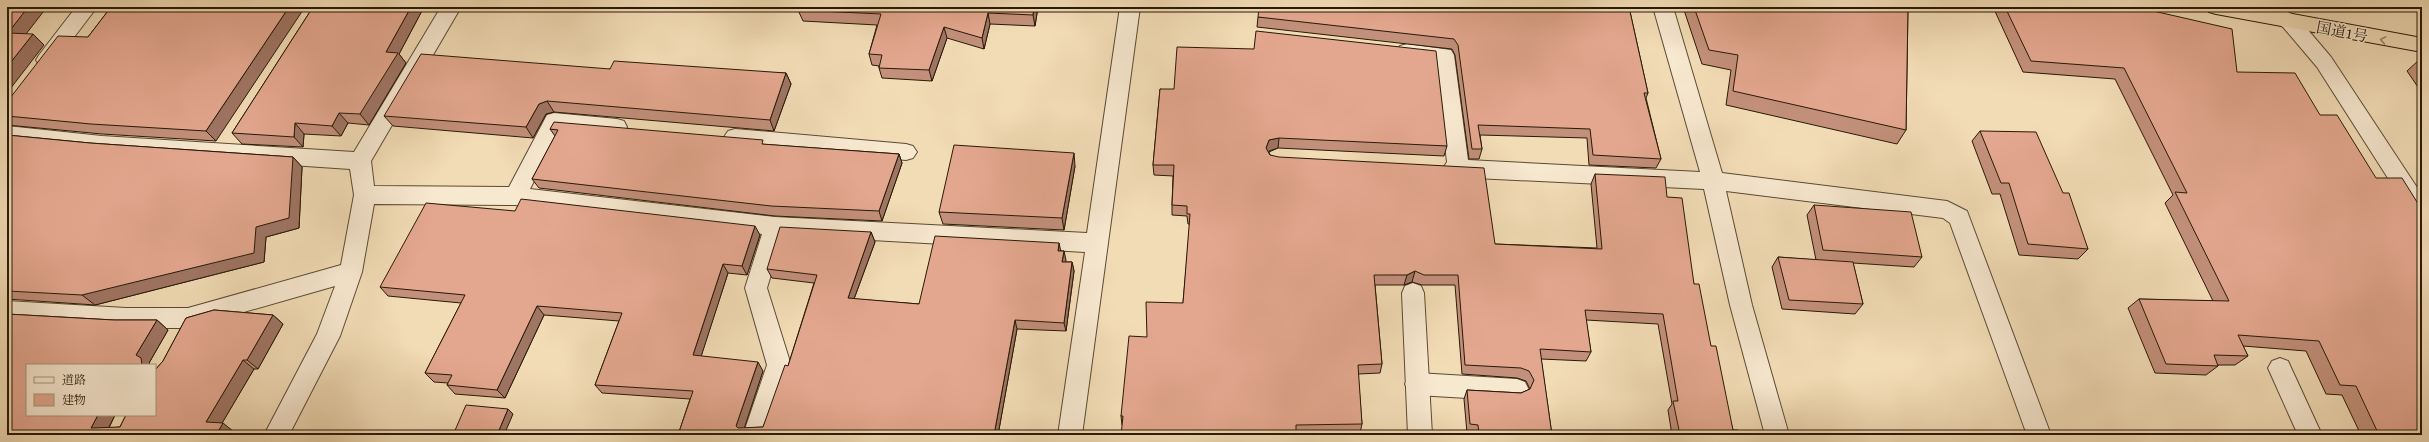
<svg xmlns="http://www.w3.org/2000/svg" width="2429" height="442" font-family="'Gentium Book Plus','Noto Serif JP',serif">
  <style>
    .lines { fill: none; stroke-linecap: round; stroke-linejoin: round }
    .lane-casing { stroke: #5a4a32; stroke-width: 2 }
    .street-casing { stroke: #5a4a32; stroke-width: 2 }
    .highway-casing { stroke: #281906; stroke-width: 2 }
    .lane { fill: #f7e8d0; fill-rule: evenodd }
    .street { fill: #f7e8d0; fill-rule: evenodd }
    .highway { fill: #f2dcb6; fill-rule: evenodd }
    .wall { fill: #c3907b; stroke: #281906 }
    .shaded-wall { fill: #9f7564; stroke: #281906 }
    .building { fill: #e3a78f; stroke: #281906 }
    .oneway { stroke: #978467 }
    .labels { text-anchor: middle; stroke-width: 3; stroke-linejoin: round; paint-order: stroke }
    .street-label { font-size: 15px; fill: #281906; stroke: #f7e8d0 }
  </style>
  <rect width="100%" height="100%" fill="#f2dcb6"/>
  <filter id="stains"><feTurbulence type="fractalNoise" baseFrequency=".005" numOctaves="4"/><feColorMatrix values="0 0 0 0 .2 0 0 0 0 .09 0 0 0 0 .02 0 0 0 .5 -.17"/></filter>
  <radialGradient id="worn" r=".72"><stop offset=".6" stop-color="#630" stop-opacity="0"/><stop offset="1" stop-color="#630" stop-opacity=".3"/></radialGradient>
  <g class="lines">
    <defs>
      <path id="lane" d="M 1417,373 L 1517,379 L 1525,382 L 1529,390 L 1525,398 L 1517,401 L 1417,395 L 1409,392 L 1405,384 L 1409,376 Z"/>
      <g id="street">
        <path d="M 76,7 L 97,7 L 53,65 L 46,68 L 39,65 L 36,60 L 39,55 Z"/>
        <path d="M 441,7 L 461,7 L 371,161 L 374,186 L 509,187 L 547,115 L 554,113 L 617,119 L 624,121 L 627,127 L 624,133 L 617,135 L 560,130 L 530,189 L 775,217 L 1087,233 L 1120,7 L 1140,7 L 1082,435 L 1058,435 L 1085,252 L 783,235 L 767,288 L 791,365 L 767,435 L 743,435 L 767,365 L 745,288 L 762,234 L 515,205 L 374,204 L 362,272 L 340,336 L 289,435 L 264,435 L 317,334 L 335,286 L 188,328 L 126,328 L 7,321 L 7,301 L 126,308 L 188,308 L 341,265 L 354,195 L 350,169 L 102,152 L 7,142 L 7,126 L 102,136 L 354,152 Z"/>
        <path d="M 1653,7 L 1673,7 L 1722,173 L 1947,201 L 1967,211 L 2051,435 L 2027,435 L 1950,223 L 1943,218 L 1726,191 L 1752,305 L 1789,435 L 1765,435 L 1730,305 L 1704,189 L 1454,177 L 1446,174 L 1443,168 L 1447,162 L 1435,61 L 1400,56 L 1397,51 L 1400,46 L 1407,44 L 1451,50 L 1454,55 L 1468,160 L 1700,172 Z"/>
        <path d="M 2253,7 L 2279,7 L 2297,17 L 2331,57 L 2422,195 L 2422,222 L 2414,219 L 2317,67 L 2283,27 L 2256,12 Z"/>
        <path d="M 735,129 L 906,144 L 913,146 L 917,152 L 913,158 L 906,160 L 735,145 L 728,143 L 724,137 L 728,131 Z"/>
        <path d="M 1413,283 L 1421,286 L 1424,293 L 1432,435 L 1408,435 L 1402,293 L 1405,286 Z"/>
        <path d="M 2280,358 L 2288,361 L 2322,435 L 2298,435 L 2268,368 L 2272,361 Z"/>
      </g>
      <path id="highway" d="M 2206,7 L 2255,7 L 2422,38 L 2422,52 L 2216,14 L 2209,12 Z"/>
    </defs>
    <use href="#lane" class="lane-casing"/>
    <use href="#street" class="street-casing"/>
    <use href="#highway" class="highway-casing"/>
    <use href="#lane" class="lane"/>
    <use href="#street" class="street"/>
    <use href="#highway" class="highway"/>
  </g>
  <g class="wall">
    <path d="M 111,7 L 216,141 L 102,134 L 7,125 L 7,102 L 88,37 Z"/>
    <path d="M 313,7 L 424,7 L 399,54 L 406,63 L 369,125 L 348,123 L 341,136 L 304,134 L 303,147 L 242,144 L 232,133 Z"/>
    <path d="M 1038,7 L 1035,26 L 990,24 L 984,49 L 947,38 L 932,81 L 882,78 L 879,68 L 879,66 L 872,65 L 869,54 L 877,25 L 803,21 L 798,10 Z"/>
    <path d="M 1629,7 L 1648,93 L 1646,98 L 1661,159 L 1656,168 L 1589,165 L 1587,138 L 1480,135 L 1482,149 L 1479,159 L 1469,159 L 1455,55 L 1452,49 L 1257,27 L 1258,17 Z"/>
    <path d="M 1683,7 L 1908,7 L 1906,130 L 1897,144 L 1726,105 L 1731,70 L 1702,64 Z"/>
    <path d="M 1993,7 L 2136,7 L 2237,72 L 2422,435 L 2361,435 L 2342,395 L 2326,394 L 2306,351 L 2243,346 L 2248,356 L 2235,365 L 2218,365 L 2218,366 L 2206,375 L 2155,373 L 2128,308 L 2139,299 L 2213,301 L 2165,203 L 2173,195 L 2115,79 L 2023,72 Z"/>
    <path d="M 2419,60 L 2422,60 L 2422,93 L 2407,71 Z"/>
    <path d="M 610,69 L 786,73 L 791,84 L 774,131 L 554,112 L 546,114 L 533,138 L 393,126 L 384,116 Z"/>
    <path d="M 1160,89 L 1447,146 L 1444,156 L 1278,148 L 1269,152 L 1270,155 L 1495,244 L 1597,248 L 1591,184 L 1595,174 L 1667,197 L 1694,284 L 1733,430 L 1739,435 L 1672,435 L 1668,410 L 1672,404 L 1658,324 L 1586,320 L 1591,352 L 1586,361 L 1541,359 L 1552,435 L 1475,435 L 1475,434 L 1467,433 L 1464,399 L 1467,390 L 1521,393 L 1530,389 L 1526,381 L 1517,378 L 1462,374 L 1455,285 L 1422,285 L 1412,282 L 1404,285 L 1375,285 L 1382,364 L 1380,373 L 1358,374 L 1362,424 L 1360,433 L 1296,434 L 1122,425 L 1121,416 L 1147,337 L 1183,303 L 1190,224 L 1188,224 L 1187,216 L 1172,215 L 1172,205 L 1173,176 L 1154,175 L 1153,165 Z"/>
    <path d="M 550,129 L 899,154 L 902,163 L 882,221 L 775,216 L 539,188 L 532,179 L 555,136 Z"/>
    <path d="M 1980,131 L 2063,193 L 2088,249 L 2078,259 L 2019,255 L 2000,194 L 1992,194 L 1972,141 Z"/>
    <path d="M 7,135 L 90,143 L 293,157 L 302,167 L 299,228 L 266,237 L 264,262 L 95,305 L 7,299 Z"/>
    <path d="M 1075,166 L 1064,230 L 943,224 L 939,212 Z"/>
    <path d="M 1814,205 L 1922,257 L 1914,267 L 1853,263 L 1863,304 L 1855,314 L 1782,309 L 1772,267 L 1778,257 L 1816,260 L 1807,215 Z"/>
    <path d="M 515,211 L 760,235 L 747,275 L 728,273 L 701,356 L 763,371 L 744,428 L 763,427 L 788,366 L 814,283 L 772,278 L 767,269 L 871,232 L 875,242 L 854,299 L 919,304 L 1059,243 L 1060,251 L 1064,251 L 1065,262 L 1072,262 L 1074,271 L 1066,331 L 1017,329 L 998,435 L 678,435 L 690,399 L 602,393 L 595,385 L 619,321 L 544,315 L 505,398 L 455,394 L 447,385 L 448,383 L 434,382 L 425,373 L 461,303 L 388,296 L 380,287 Z"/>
    <path d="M 214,310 L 273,315 L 283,324 L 258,369 L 254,369 L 222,423 L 234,432 L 232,435 L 7,435 L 7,314 L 114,320 L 157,320 L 168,330 L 149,363 L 151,365 L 27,365 L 27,415 L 115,415 L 109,428 L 120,427 L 126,415 L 155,415 L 155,370 L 163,361 L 186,318 Z"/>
  </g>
  <g class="shaded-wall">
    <path d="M 28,7 L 47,7 L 19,43 L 8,33 Z"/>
    <path d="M 289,7 L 305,7 L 216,141 L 206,131 Z"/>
    <path d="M 411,7 L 424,7 L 399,54 L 406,63 L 369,125 L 360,114 L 386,52 Z"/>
    <path d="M 1034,7 L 1038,7 L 1035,26 L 1033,15 Z"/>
    <path d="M 988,13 L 990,24 L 984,49 L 982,38 Z"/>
    <path d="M 944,27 L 947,38 L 932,81 L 929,70 Z"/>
    <path d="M 33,34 L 44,45 L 7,93 L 7,67 Z"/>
    <path d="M 786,73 L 791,84 L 774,131 L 770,120 Z"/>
    <path d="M 547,101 L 554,112 L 546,114 L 533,138 L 526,127 L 539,104 Z"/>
    <path d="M 339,113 L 348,123 L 341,136 L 332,126 Z"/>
    <path d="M 295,123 L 304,134 L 303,147 L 294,137 Z"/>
    <path d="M 1279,138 L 1278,148 L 1269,151 L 1266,159 L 1266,148 L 1269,140 Z"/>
    <path d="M 1074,153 L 1075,166 L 1064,230 L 1062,218 Z"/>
    <path d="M 899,154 L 902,163 L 882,221 L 879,211 Z"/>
    <path d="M 293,157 L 302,167 L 299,228 L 266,237 L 264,262 L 95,305 L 82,295 L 256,227 Z"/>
    <path d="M 755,226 L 760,235 L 747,275 L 742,266 Z"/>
    <path d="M 871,232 L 875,242 L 851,307 L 848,298 Z"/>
    <path d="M 1059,243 L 1061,252 L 1058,251 Z"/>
    <path d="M 1064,251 L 1066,260 L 1064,271 L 1062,262 Z"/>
    <path d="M 1072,262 L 1074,271 L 1066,331 L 1064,323 Z"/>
    <path d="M 723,264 L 728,273 L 699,363 L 693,355 Z"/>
    <path d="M 1415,271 L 1412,282 L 1404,285 L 1407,275 Z"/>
    <path d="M 537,306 L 544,315 L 505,398 L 497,390 Z"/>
    <path d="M 273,315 L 283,324 L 258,369 L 247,360 Z"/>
    <path d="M 157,320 L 168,330 L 149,363 L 151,365 L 142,365 L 136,355 Z"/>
    <path d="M 1015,320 L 1017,329 L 998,435 L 994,435 Z"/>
    <path d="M 243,360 L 254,369 L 218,430 L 206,422 Z"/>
    <path d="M 758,362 L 763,371 L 742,435 L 736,426 Z"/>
    <path d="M 508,409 L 513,414 L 504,435 L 497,435 Z"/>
    <path d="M 98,415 L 115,415 L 105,435 L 91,428 Z"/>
    <path d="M 223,423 L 234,432 L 232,435 L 216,435 Z"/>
  </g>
  <g class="building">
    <path d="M 7,7 L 28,7 L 8,33 L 33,34 L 7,67 Z"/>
    <path d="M 111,7 L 289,7 L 206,131 L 91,124 L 7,116 L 7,102 L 58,36 L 88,37 Z"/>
    <path d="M 313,7 L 411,7 L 386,52 L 398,53 L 360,114 L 339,113 L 332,126 L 295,123 L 294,137 L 232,133 Z"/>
    <path d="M 799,7 L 1034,7 L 1033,15 L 988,13 L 982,38 L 944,27 L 929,70 L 879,68 L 882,55 L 869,54 L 881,14 L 798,10 Z"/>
    <path d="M 1259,7 L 1629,7 L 1648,93 L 1644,93 L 1661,159 L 1593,155 L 1590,129 L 1478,125 L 1482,149 L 1472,149 L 1458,45 L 1454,39 L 1258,17 Z"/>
    <path d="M 1694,7 L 1908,7 L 1906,130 L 1733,91 L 1738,55 L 1709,50 Z"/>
    <path d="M 2005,7 L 2136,7 L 2232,29 L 2237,72 L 2295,73 L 2320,115 L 2337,115 L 2376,178 L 2402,178 L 2422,210 L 2422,435 L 2379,435 L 2356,386 L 2340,385 L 2319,341 L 2238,335 L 2248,356 L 2214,355 L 2218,366 L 2166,364 L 2139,299 L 2229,301 L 2175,192 L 2187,193 L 2124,68 L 2031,61 Z"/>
    <path d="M 1256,31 L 1436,51 L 1447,146 L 1279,138 L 1269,140 L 1266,148 L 1270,155 L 1279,157 L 1484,168 L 1495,244 L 1602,249 L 1595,174 L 1665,177 L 1667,197 L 1682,198 L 1694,284 L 1699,284 L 1711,346 L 1716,346 L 1733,430 L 1738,430 L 1739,435 L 1680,435 L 1673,401 L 1678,401 L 1663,314 L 1585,310 L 1591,352 L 1540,349 L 1552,435 L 1479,435 L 1478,425 L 1470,424 L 1467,390 L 1521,393 L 1530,389 L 1534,380 L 1529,371 L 1521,368 L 1465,365 L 1458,275 L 1424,275 L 1415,271 L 1407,275 L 1374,275 L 1382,364 L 1358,365 L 1362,424 L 1296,425 L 1296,435 L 1121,435 L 1123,416 L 1121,416 L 1129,336 L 1147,337 L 1146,302 L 1183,303 L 1190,214 L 1187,214 L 1187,206 L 1172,205 L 1174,165 L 1153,165 L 1160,89 L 1174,89 L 1177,47 L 1254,49 Z"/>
    <path d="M 421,54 L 610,69 L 614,61 L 786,73 L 770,120 L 547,101 L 539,104 L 526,127 L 384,116 Z"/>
    <path d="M 554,122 L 763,140 L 762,144 L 899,154 L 879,211 L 771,206 L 532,179 L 558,130 L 550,129 Z"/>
    <path d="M 1980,131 L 2036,132 L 2063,193 L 2069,193 L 2088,249 L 2028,244 L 2009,183 L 2001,183 Z"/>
    <path d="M 7,135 L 90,143 L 293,157 L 289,218 L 256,227 L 254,253 L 82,295 L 7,291 Z"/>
    <path d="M 954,145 L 1074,153 L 1062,218 L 939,212 Z"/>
    <path d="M 521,199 L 755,226 L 742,266 L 723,264 L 693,355 L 758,362 L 736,426 L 738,428 L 763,427 L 785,365 L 788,366 L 817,275 L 767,269 L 780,227 L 871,232 L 848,298 L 919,304 L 935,236 L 1059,243 L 1058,251 L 1064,251 L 1062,262 L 1072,262 L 1064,323 L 1015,320 L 994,435 L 678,435 L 693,391 L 595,385 L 622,313 L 537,306 L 497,390 L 447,385 L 452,375 L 425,373 L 465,295 L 380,287 L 426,203 L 515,211 Z"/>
    <path d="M 1814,205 L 1911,212 L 1922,257 L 1823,250 Z"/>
    <path d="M 1778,257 L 1853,262 L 1863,304 L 1789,300 Z"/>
    <path d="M 214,310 L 273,315 L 247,360 L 243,360 L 206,422 L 223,423 L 216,435 L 7,435 L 7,314 L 114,320 L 157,320 L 136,355 L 141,358 L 142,365 L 27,365 L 27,415 L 98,415 L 91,428 L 120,427 L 126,415 L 155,415 L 155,370 L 163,361 L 186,318 Z"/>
    <path d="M 466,405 L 508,409 L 497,435 L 453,435 Z"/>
  </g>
  <defs><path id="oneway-chevron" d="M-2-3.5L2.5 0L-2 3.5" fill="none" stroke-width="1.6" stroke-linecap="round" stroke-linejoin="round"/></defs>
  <use class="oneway" href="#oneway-chevron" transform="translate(2383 40) rotate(-170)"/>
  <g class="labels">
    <g class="street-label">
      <text transform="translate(2342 32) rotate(11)" y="5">国道1号</text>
    </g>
  </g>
  <rect width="2429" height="442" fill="none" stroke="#f2dcb6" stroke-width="24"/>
  <rect x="8" y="8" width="2413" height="426" fill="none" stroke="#281906" stroke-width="2"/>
  <rect x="12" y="12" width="2405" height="418" fill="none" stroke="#281906"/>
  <rect x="26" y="364" width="130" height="52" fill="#f7e8d0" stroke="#a4957f"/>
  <rect x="34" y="377" width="20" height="6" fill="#f7e8d0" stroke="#a4957f"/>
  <text x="62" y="384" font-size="12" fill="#281906">道路</text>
  <rect x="34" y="394" width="20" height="12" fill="#e3a78f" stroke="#a4957f"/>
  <text x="62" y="404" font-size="12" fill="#281906">建物</text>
  <rect width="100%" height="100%" filter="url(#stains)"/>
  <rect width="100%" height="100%" fill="url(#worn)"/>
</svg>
